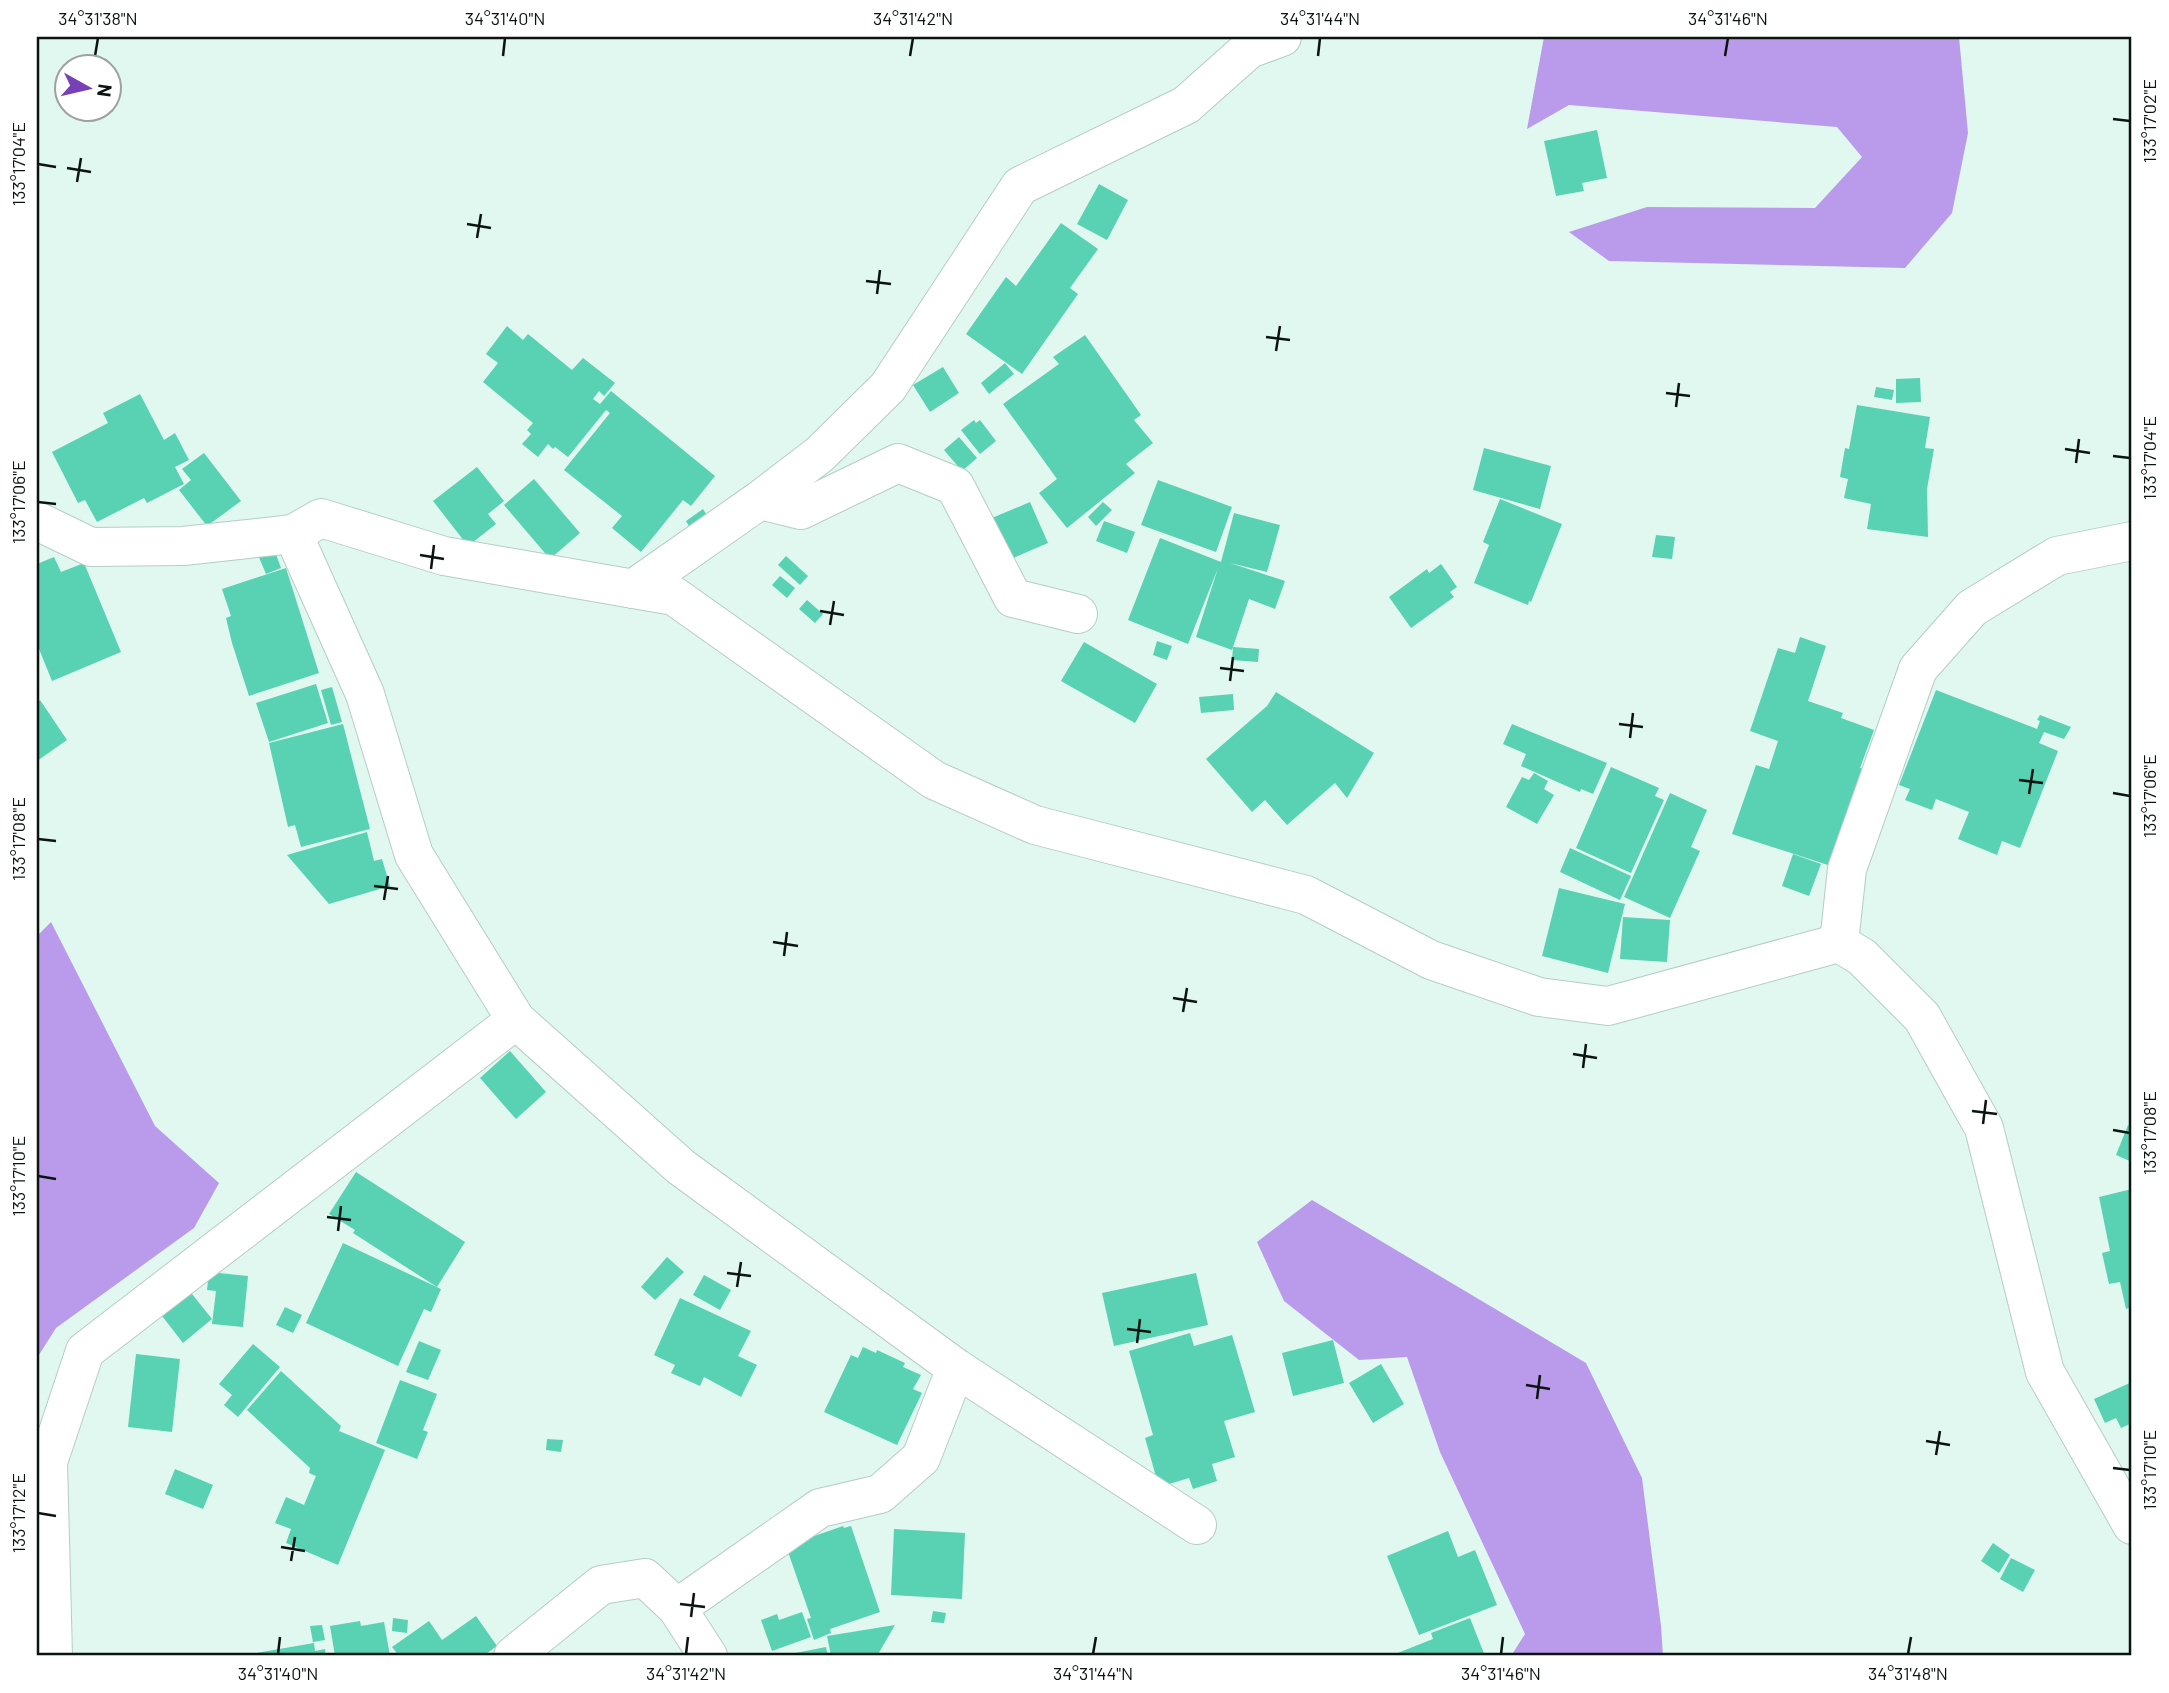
<svg xmlns="http://www.w3.org/2000/svg" width="2169" height="1693" font-family="Barlow,sans-serif">
  <style>
    .forest { fill: #ba9beb }
    .building { fill: #59d1b3 }
    .lines { fill: none; stroke-linecap: round; stroke-linejoin: round }
    .minor-casing { stroke: #b5cdc5; stroke-width: 40 }
    .minor { stroke: #fff; stroke-width: 38 }
    .ticks { fill: none; stroke: #0b1411; stroke-width: 2.5 }
    .neatline { fill: none; stroke: #0b1411; stroke-width: 2.5 }
    .ticks-label { font-size: 18px; text-anchor: middle; fill: #0b1411 }
  </style>
  <rect width="100%" height="100%" fill="#e0f8f0"/>
  <g class="forest">
    <path d="M 1544,37 L 1959,37 L 1968,133 L 1952,213 L 1905,268 L 1609,261 L 1569,232 L 1647,207 L 1815,208 L 1862,157 L 1837,127 L 1569,105 L 1527,129 Z"/>
    <path d="M 51,922 L 155,1126 L 219,1183 L 194,1228 L 56,1328 L 37,1358 L 37,936 Z"/>
    <path d="M 1312,1200 L 1586,1363 L 1642,1478 L 1661,1626 L 1663,1656 L 1511,1656 L 1525,1634 L 1440,1452 L 1407,1357 L 1359,1360 L 1284,1301 L 1257,1242 Z"/>
  </g>
  <g class="building">
    <path d="M 1597,130 L 1607,178 L 1582,183 L 1584,191 L 1556,196 L 1544,141 Z"/>
    <path d="M 1099,184 L 1128,200 L 1107,240 L 1077,224 Z"/>
    <path d="M 1061,223 L 1098,249 L 1070,288 L 1078,294 L 1022,374 L 966,334 L 1006,277 L 1016,286 Z"/>
    <path d="M 507,326 L 523,340 L 528,334 L 572,370 L 583,358 L 615,383 L 604,396 L 599,391 L 593,399 L 600,404 L 611,391 L 715,476 L 691,506 L 683,500 L 641,552 L 612,528 L 622,516 L 564,470 L 610,413 L 606,410 L 568,457 L 555,447 L 553,449 L 548,444 L 538,457 L 522,444 L 531,434 L 527,430 L 533,423 L 483,382 L 498,363 L 486,354 Z"/>
    <path d="M 1085,335 L 1141,415 L 1134,420 L 1153,443 L 1126,464 L 1135,473 L 1067,528 L 1039,493 L 1057,479 L 1003,404 L 1059,364 L 1053,357 Z"/>
    <path d="M 1005,363 L 1014,374 L 989,394 L 981,383 Z"/>
    <path d="M 943,367 L 959,393 L 930,412 L 913,385 Z"/>
    <path d="M 1920,378 L 1921,402 L 1896,403 L 1896,379 Z"/>
    <path d="M 1876,387 L 1894,390 L 1892,400 L 1874,397 Z"/>
    <path d="M 140,394 L 164,440 L 175,433 L 189,460 L 175,467 L 184,484 L 147,503 L 144,498 L 97,522 L 85,500 L 78,503 L 52,452 L 108,423 L 103,413 Z"/>
    <path d="M 1857,405 L 1930,417 L 1925,448 L 1934,449 L 1927,489 L 1928,537 L 1867,529 L 1871,504 L 1844,498 L 1848,479 L 1840,477 L 1845,448 L 1849,449 Z"/>
    <path d="M 974,420 L 976,423 L 980,420 L 996,441 L 980,454 L 961,430 Z"/>
    <path d="M 959,437 L 977,458 L 962,471 L 944,450 Z"/>
    <path d="M 1484,448 L 1551,466 L 1540,509 L 1473,490 Z"/>
    <path d="M 204,453 L 241,501 L 207,526 L 179,490 L 191,480 L 182,469 Z"/>
    <path d="M 477,467 L 504,501 L 488,514 L 496,524 L 468,546 L 433,501 Z"/>
    <path d="M 534,479 L 580,533 L 550,559 L 504,505 Z"/>
    <path d="M 1158,480 L 1232,507 L 1216,552 L 1141,525 Z"/>
    <path d="M 1500,499 L 1562,524 L 1531,602 L 1529,601 L 1528,605 L 1474,583 L 1489,545 L 1483,542 Z"/>
    <path d="M 1030,502 L 1048,543 L 1011,559 L 992,518 Z"/>
    <path d="M 1103,502 L 1112,510 L 1096,526 L 1088,517 Z"/>
    <path d="M 703,509 L 708,517 L 690,528 L 686,521 Z"/>
    <path d="M 1234,513 L 1280,525 L 1267,572 L 1230,563 L 1285,581 L 1275,609 L 1249,599 L 1233,647 L 1259,649 L 1258,662 L 1232,660 L 1233,647 L 1232,650 L 1196,637 L 1218,568 L 1188,644 L 1128,620 L 1160,538 L 1221,562 Z"/>
    <path d="M 1104,521 L 1135,532 L 1127,553 L 1096,541 Z"/>
    <path d="M 1656,535 L 1675,537 L 1672,559 L 1652,557 Z"/>
    <path d="M 274,549 L 281,568 L 266,574 L 258,555 Z"/>
    <path d="M 786,556 L 808,576 L 800,585 L 778,565 Z"/>
    <path d="M 54,557 L 61,572 L 84,563 L 121,652 L 52,681 L 37,644 L 37,564 Z"/>
    <path d="M 1441,564 L 1457,587 L 1450,592 L 1454,597 L 1411,628 L 1389,597 L 1427,569 L 1429,573 Z"/>
    <path d="M 286,568 L 319,673 L 249,696 L 232,643 L 226,618 L 231,616 L 222,589 Z"/>
    <path d="M 780,576 L 795,588 L 787,598 L 772,585 Z"/>
    <path d="M 807,600 L 823,614 L 815,623 L 799,609 Z"/>
    <path d="M 1800,637 L 1826,646 L 1808,701 L 1843,713 L 1841,718 L 1874,730 L 1860,768 L 1864,769 L 1831,866 L 1732,834 L 1756,765 L 1769,769 L 1778,741 L 1750,731 L 1778,648 L 1795,653 Z"/>
    <path d="M 1157,641 L 1172,646 L 1167,660 L 1153,655 Z"/>
    <path d="M 1084,642 L 1157,684 L 1135,723 L 1061,681 Z"/>
    <path d="M 316,684 L 328,723 L 269,742 L 256,703 Z"/>
    <path d="M 332,687 L 342,722 L 331,725 L 321,690 Z"/>
    <path d="M 1936,690 L 2037,729 L 2040,721 L 2037,720 L 2040,715 L 2071,727 L 2064,739 L 2044,732 L 2039,743 L 2058,751 L 2020,848 L 2002,841 L 1997,855 L 1958,839 L 1969,812 L 1936,799 L 1932,810 L 1905,800 L 1910,789 L 1899,785 Z"/>
    <path d="M 1276,692 L 1374,753 L 1347,798 L 1335,783 L 1287,825 L 1265,800 L 1252,812 L 1206,759 L 1267,706 Z"/>
    <path d="M 1233,694 L 1234,710 L 1201,713 L 1199,697 Z"/>
    <path d="M 40,700 L 67,740 L 37,761 L 37,703 Z"/>
    <path d="M 343,724 L 370,829 L 301,847 L 295,825 L 288,827 L 269,743 Z"/>
    <path d="M 1512,724 L 1607,763 L 1593,794 L 1581,789 L 1580,792 L 1521,766 L 1526,754 L 1503,744 Z"/>
    <path d="M 1611,767 L 1659,788 L 1655,796 L 1664,800 L 1631,873 L 1576,848 Z"/>
    <path d="M 1534,773 L 1548,781 L 1544,789 L 1554,795 L 1537,824 L 1506,807 L 1522,777 L 1529,780 Z"/>
    <path d="M 1670,793 L 1707,810 L 1691,847 L 1700,851 L 1670,918 L 1624,897 Z"/>
    <path d="M 367,832 L 374,861 L 382,859 L 390,886 L 329,904 L 287,855 Z"/>
    <path d="M 1570,848 L 1631,876 L 1620,900 L 1560,872 Z"/>
    <path d="M 1793,854 L 1821,864 L 1809,896 L 1782,886 Z"/>
    <path d="M 1559,888 L 1625,904 L 1608,973 L 1542,956 Z"/>
    <path d="M 1623,917 L 1670,920 L 1667,962 L 1620,959 Z"/>
    <path d="M 510,1051 L 546,1092 L 516,1119 L 480,1078 Z"/>
    <path d="M 2128,1125 L 2132,1127 L 2132,1162 L 2116,1155 Z"/>
    <path d="M 356,1172 L 465,1242 L 437,1287 L 353,1233 L 355,1230 L 329,1214 Z"/>
    <path d="M 2132,1189 L 2132,1307 L 2126,1309 L 2120,1282 L 2109,1284 L 2102,1253 L 2110,1251 L 2099,1197 Z"/>
    <path d="M 343,1243 L 441,1289 L 431,1312 L 424,1309 L 398,1366 L 306,1323 Z"/>
    <path d="M 667,1257 L 684,1272 L 655,1300 L 641,1287 Z"/>
    <path d="M 209,1272 L 248,1276 L 243,1327 L 212,1324 L 216,1291 L 207,1290 Z"/>
    <path d="M 1196,1273 L 1208,1325 L 1114,1346 L 1102,1293 Z"/>
    <path d="M 704,1275 L 731,1290 L 720,1310 L 693,1295 Z"/>
    <path d="M 188,1289 L 212,1319 L 183,1343 L 159,1312 Z"/>
    <path d="M 680,1298 L 751,1331 L 738,1356 L 757,1365 L 741,1397 L 704,1377 L 700,1386 L 671,1373 L 675,1365 L 654,1355 Z"/>
    <path d="M 285,1307 L 302,1315 L 293,1333 L 276,1325 Z"/>
    <path d="M 1190,1333 L 1194,1346 L 1232,1335 L 1255,1412 L 1224,1421 L 1235,1457 L 1212,1464 L 1217,1481 L 1193,1489 L 1189,1478 L 1159,1487 L 1145,1438 L 1153,1435 L 1129,1351 Z"/>
    <path d="M 1333,1340 L 1344,1383 L 1293,1396 L 1282,1353 Z"/>
    <path d="M 419,1341 L 441,1350 L 428,1380 L 406,1372 Z"/>
    <path d="M 253,1344 L 280,1367 L 238,1417 L 224,1405 L 232,1395 L 219,1384 Z"/>
    <path d="M 863,1347 L 876,1353 L 877,1350 L 905,1363 L 903,1367 L 921,1375 L 913,1389 L 922,1393 L 897,1445 L 824,1412 L 851,1355 L 858,1358 Z"/>
    <path d="M 136,1354 L 180,1359 L 172,1432 L 128,1427 Z"/>
    <path d="M 1381,1364 L 1404,1404 L 1373,1423 L 1349,1383 Z"/>
    <path d="M 281,1371 L 341,1426 L 339,1431 L 385,1450 L 338,1565 L 286,1543 L 291,1529 L 275,1523 L 286,1497 L 304,1505 L 316,1476 L 309,1473 L 310,1468 L 247,1410 Z"/>
    <path d="M 400,1380 L 437,1394 L 423,1430 L 428,1432 L 417,1459 L 376,1443 Z"/>
    <path d="M 2132,1382 L 2132,1423 L 2121,1428 L 2116,1418 L 2105,1423 L 2094,1399 Z"/>
    <path d="M 547,1439 L 563,1440 L 561,1452 L 546,1450 Z"/>
    <path d="M 175,1469 L 213,1485 L 203,1509 L 165,1494 Z"/>
    <path d="M 843,1526 L 844,1528 L 851,1526 L 880,1612 L 830,1629 L 831,1633 L 814,1640 L 807,1619 L 811,1618 L 786,1546 Z"/>
    <path d="M 894,1529 L 965,1533 L 962,1599 L 891,1595 Z"/>
    <path d="M 1448,1531 L 1458,1557 L 1475,1550 L 1497,1605 L 1419,1635 L 1387,1556 Z"/>
    <path d="M 1993,1543 L 2010,1555 L 1999,1573 L 1981,1561 Z"/>
    <path d="M 2011,1558 L 2035,1570 L 2023,1592 L 2000,1579 Z"/>
    <path d="M 933,1611 L 946,1613 L 944,1623 L 931,1622 Z"/>
    <path d="M 802,1612 L 811,1637 L 772,1651 L 761,1620 L 777,1614 L 779,1620 Z"/>
    <path d="M 476,1616 L 497,1646 L 483,1656 L 399,1656 L 392,1647 L 429,1621 L 442,1640 Z"/>
    <path d="M 393,1618 L 408,1620 L 407,1633 L 392,1631 Z"/>
    <path d="M 1470,1618 L 1485,1656 L 1390,1656 L 1433,1639 L 1431,1633 Z"/>
    <path d="M 360,1621 L 361,1626 L 384,1622 L 390,1656 L 335,1656 L 330,1626 Z"/>
    <path d="M 322,1625 L 325,1640 L 313,1642 L 310,1626 Z"/>
    <path d="M 895,1625 L 877,1656 L 831,1656 L 827,1636 Z"/>
    <path d="M 314,1643 L 315,1651 L 325,1649 L 326,1656 L 256,1656 L 256,1653 Z"/>
    <path d="M 826,1647 L 828,1656 L 786,1656 L 785,1655 Z"/>
  </g>
  <g class="lines">
    <defs>
      <g id="minor">
        <path d="M 760,500 L 801,510 L 898,463 L 955,486 L 1013,598 L 1078,614"/>
        <path d="M 37,521 L 91,547 L 183,546 L 293,534 L 321,518 L 444,556 L 674,596 L 934,780 L 1035,825 L 1306,895 L 1431,960 L 1539,997 L 1608,1006 L 1839,943 L 1862,957 L 1922,1017 L 1984,1128 L 2045,1372 L 2132,1525"/>
        <path d="M 293,534 L 365,694 L 414,855 L 516,1020 L 681,1167 L 956,1368 L 1197,1525"/>
        <path d="M 633,589 L 760,500 L 820,454 L 888,387 L 1020,186 L 1186,105 L 1249,49 L 1282,37"/>
        <path d="M 1839,943 L 1847,869 L 1918,669 L 1972,608 L 2057,556 L 2132,541"/>
        <path d="M 677,1608 L 820,1508 L 880,1494 L 921,1458 L 956,1368"/>
        <path d="M 53,1656 L 48,1462 L 85,1351 L 516,1020"/>
        <path d="M 513,1656 L 601,1585 L 645,1578 L 677,1608 L 708,1656"/>
      </g>
    </defs>
    <use href="#minor" class="minor-casing"/>
    <use href="#minor" class="minor"/>
  </g>
  <path class="ticks" d="M 95,56 L 98,38M 503,56 L 505,38M 910,56 L 913,38M 1318,56 L 1320,38M 1725,56 L 1728,38M 2113,119 L 2130,121M 38,164 L 56,167M 67,168 L 91,172M 77,182 L 81,158M 467,224 L 491,228M 477,238 L 481,214M 866,281 L 891,284M 877,294 L 880,270M 1266,337 L 1290,340M 1276,351 L 1280,326M 1666,393 L 1690,396M 1676,407 L 1679,383M 2065,449 L 2090,453M 2113,456 L 2130,458M 2076,463 L 2079,439M 38,502 L 56,504M 420,555 L 444,559M 431,569 L 434,545M 820,611 L 844,615M 830,625 L 834,601M 1220,668 L 1244,671M 1230,681 L 1233,657M 1619,724 L 1643,727M 1630,738 L 1633,713M 2019,780 L 2043,783M 2113,793 L 2130,796M 2029,794 L 2033,769M 38,839 L 56,841M 374,886 L 398,889M 384,900 L 388,876M 773,942 L 798,946M 784,956 L 787,932M 1173,998 L 1197,1002M 1183,1012 L 1187,988M 1573,1054 L 1597,1058M 1583,1068 L 1586,1044M 1972,1111 L 1997,1114M 1983,1124 L 1986,1100M 2113,1130 L 2130,1133M 38,1176 L 56,1179M 327,1217 L 351,1220M 338,1231 L 341,1206M 727,1273 L 751,1276M 737,1287 L 741,1262M 1127,1329 L 1151,1332M 1137,1343 L 1140,1319M 1526,1385 L 1550,1389M 1537,1399 L 1540,1375M 1926,1441 L 1950,1445M 1936,1455 L 1940,1431M 2113,1468 L 2130,1470M 38,1513 L 56,1516M 281,1547 L 305,1551M 291,1561 L 295,1537M 680,1604 L 705,1607M 691,1617 L 694,1593M 278,1654 L 280,1637M 686,1654 L 688,1637M 1093,1654 L 1096,1637M 1501,1654 L 1503,1637M 1908,1654 L 1911,1637"/>
  <rect width="2169" height="1693" fill="none" stroke="#ffffff" stroke-width="77"/>
  <g transform="translate(88 88) rotate(98)"><circle r="33" fill="#ffffff" stroke="#9da1a0" stroke-width="2"/>
  <path d="M0-5L12 26L0 18L-12 26Z" fill="#7740b7"/>
  <text y="-10" font-size="19" font-weight="bold" text-anchor="middle" fill="#0b1411">N</text>
  </g>
  <rect x="38" y="38" width="2092" height="1616" class="neatline"/>
  <g class="ticks-label">
    <text x="98" y="25">34°31'38"N</text>
    <text x="505" y="25">34°31'40"N</text>
    <text x="913" y="25">34°31'42"N</text>
    <text x="1320" y="25">34°31'44"N</text>
    <text x="1728" y="25">34°31'46"N</text>
    <text transform="translate(2150 121) rotate(-90)" y="6">133°17'02"E</text>
    <text transform="translate(19 164) rotate(-90)" y="6">133°17'04"E</text>
    <text transform="translate(2150 458) rotate(-90)" y="6">133°17'04"E</text>
    <text transform="translate(19 502) rotate(-90)" y="6">133°17'06"E</text>
    <text transform="translate(2150 796) rotate(-90)" y="6">133°17'06"E</text>
    <text transform="translate(19 839) rotate(-90)" y="6">133°17'08"E</text>
    <text transform="translate(2150 1133) rotate(-90)" y="6">133°17'08"E</text>
    <text transform="translate(19 1176) rotate(-90)" y="6">133°17'10"E</text>
    <text transform="translate(2150 1470) rotate(-90)" y="6">133°17'10"E</text>
    <text transform="translate(19 1513) rotate(-90)" y="6">133°17'12"E</text>
    <text x="278" y="1680">34°31'40"N</text>
    <text x="686" y="1680">34°31'42"N</text>
    <text x="1093" y="1680">34°31'44"N</text>
    <text x="1501" y="1680">34°31'46"N</text>
    <text x="1908" y="1680">34°31'48"N</text>
  </g>
</svg>
